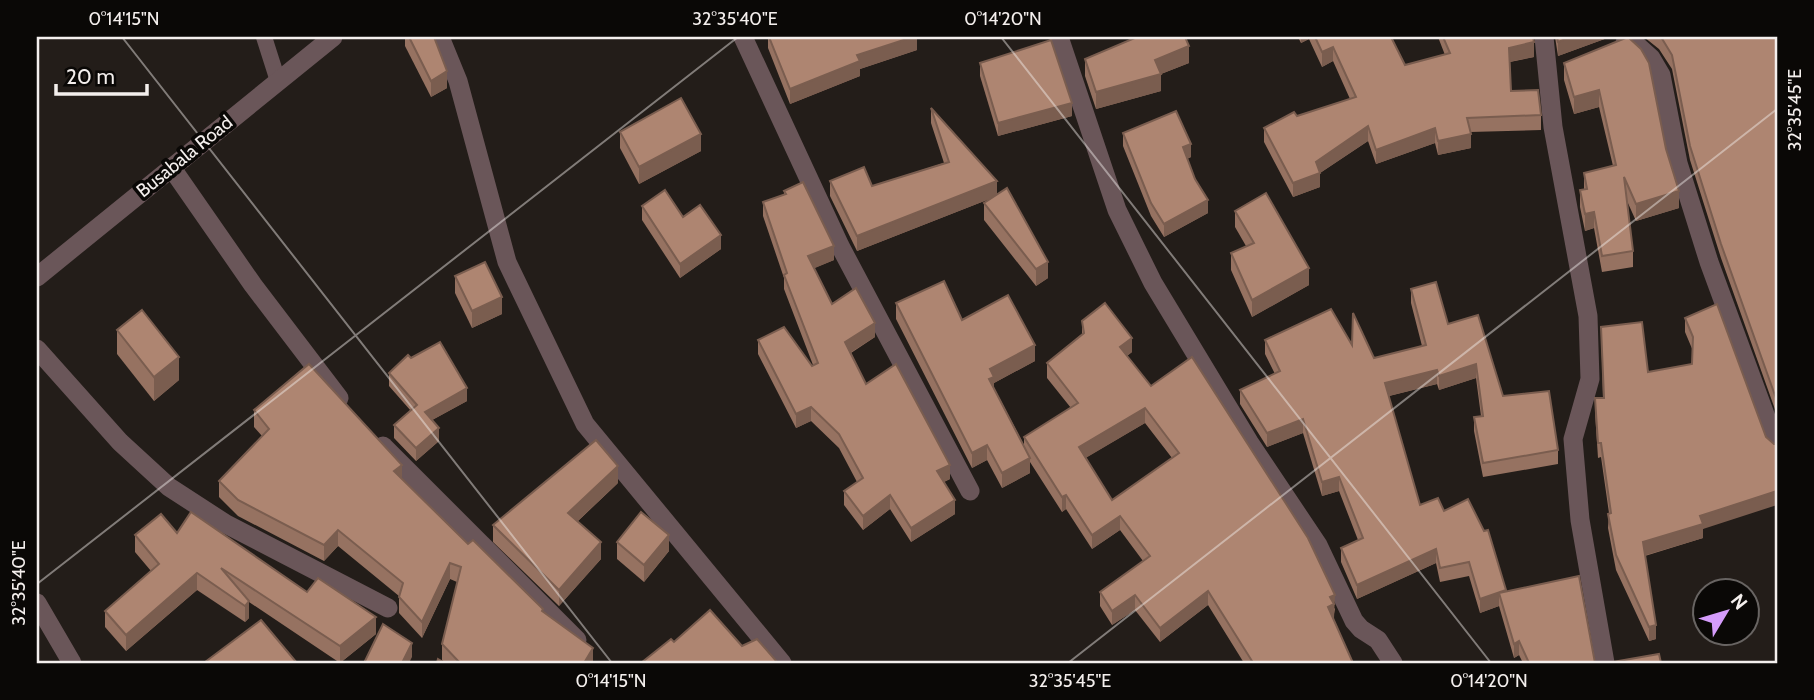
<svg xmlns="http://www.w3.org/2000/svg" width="1814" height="700" font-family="Cabin,sans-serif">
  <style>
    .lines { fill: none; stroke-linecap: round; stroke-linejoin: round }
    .service { stroke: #6a5659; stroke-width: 16 }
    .minor { stroke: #6a5659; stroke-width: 19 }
    .tertiary { stroke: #6a5659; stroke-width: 19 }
    .wall { fill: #967261; fill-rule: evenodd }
    .shaded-wall { fill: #7a5d4f }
    .building { fill: #ae8571; stroke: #7a5d4f; stroke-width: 2; fill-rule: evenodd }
    .ticks { fill: none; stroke: #f4efed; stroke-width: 2; stroke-opacity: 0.45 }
    .labels { text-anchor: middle; stroke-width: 7; stroke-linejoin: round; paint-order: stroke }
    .street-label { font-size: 19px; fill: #f4efed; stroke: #0a0806 }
    .neatline { fill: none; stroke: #f4efed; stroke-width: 2.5 }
    .ticks-label { font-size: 18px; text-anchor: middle; fill: #f4efed }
  </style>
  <rect width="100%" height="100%" fill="#231d19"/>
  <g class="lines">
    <path class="service" d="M 264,37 L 278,81"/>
    <g class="minor">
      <path d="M 440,37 L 458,81 L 507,262 L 585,424 L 782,663"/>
      <path d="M 743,37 L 840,246 L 970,491"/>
      <path d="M 1059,37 L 1117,210 L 1153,283 L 1249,442 L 1318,545 L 1354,621 L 1361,629 L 1378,640 L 1393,663"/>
      <path d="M 1544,37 L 1553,127 L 1588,316 L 1590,379 L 1573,439 L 1580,520 L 1605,663"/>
      <path d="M 1625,43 L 1631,40 L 1651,58 L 1661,75 L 1678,163 L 1709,262 L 1777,447"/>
      <path d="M 171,167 L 253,285 L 339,398"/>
      <path d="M 37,349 L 120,442 L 169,487 L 226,524 L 388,608"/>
      <path d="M 383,446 L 577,640"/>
      <path d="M 37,603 L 72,663"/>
    </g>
    <path class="tertiary" d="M 37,277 L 333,37"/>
  </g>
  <g class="wall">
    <path d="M 405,37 L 434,37 L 447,88 L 431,97 L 405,46 Z"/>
    <path d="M 768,37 L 917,37 L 917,50 L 860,69 L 860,76 L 790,104 L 768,48 Z"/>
    <path d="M 1298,37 L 1394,37 L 1392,38 L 1405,65 L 1445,55 L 1438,37 L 1533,37 L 1534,57 L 1510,62 L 1511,91 L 1541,115 L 1541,130 L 1470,132 L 1471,148 L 1438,155 L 1435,143 L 1376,164 L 1368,141 L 1320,173 L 1320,187 L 1293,197 L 1264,142 L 1264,128 L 1297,116 L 1350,99 L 1333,61 L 1322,67 L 1309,39 L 1301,43 Z"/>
    <path d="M 1555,37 L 1610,37 L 1558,56 Z"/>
    <path d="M 1644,37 L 1777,37 L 1777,415 L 1721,258 L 1690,160 L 1672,69 L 1659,49 Z"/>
    <path d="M 1085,59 L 1189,63 L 1161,74 L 1161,91 L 1096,109 L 1085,76 Z"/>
    <path d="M 980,63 L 1072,116 L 998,136 L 980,76 Z"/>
    <path d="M 1564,63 L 1666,149 L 1679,208 L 1636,221 L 1627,201 L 1633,251 L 1633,267 L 1602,272 L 1594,228 L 1585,231 L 1580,207 L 1580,190 L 1584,190 L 1584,173 L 1613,166 L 1599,107 L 1574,114 L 1564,80 Z"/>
    <path d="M 931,108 L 997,195 L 1048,278 L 1036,286 L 984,220 L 984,203 L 992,198 L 857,251 L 830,196 L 830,181 L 872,186 L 944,163 L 931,123 Z"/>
    <path d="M 620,132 L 701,151 L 639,184 L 620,148 Z"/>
    <path d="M 1123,133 L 1191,157 L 1187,159 L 1208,213 L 1164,237 L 1151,216 L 1123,146 Z"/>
    <path d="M 784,191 L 834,260 L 814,268 L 832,304 L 875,337 L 851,353 L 866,384 L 950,479 L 944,482 L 955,514 L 911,542 L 890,509 L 863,530 L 844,505 L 844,491 L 857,482 L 839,448 L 811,421 L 796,428 L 758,354 L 758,340 L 812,366 L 813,365 L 784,289 L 784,278 L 763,216 L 763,202 L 784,195 Z"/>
    <path d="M 642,206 L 683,217 L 721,249 L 680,278 L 642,220 Z"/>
    <path d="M 1235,211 L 1309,285 L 1252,317 L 1231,270 L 1231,253 L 1246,246 L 1235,227 Z"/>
    <path d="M 455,276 L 502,314 L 472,328 L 455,293 Z"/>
    <path d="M 1411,289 L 1448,324 L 1503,396 L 1558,450 L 1558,464 L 1483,477 L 1474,431 L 1474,417 L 1481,416 L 1476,378 L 1439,390 L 1437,384 L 1389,396 L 1420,505 L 1444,511 L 1506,591 L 1595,663 L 1523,663 L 1519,655 L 1514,658 L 1499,606 L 1480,613 L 1469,576 L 1440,582 L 1436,563 L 1357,599 L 1341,562 L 1341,548 L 1358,540 L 1339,491 L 1322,496 L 1303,433 L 1267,447 L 1240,404 L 1240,390 L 1275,374 L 1265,354 L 1265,340 L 1352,345 L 1374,358 L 1422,346 L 1411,303 Z"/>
    <path d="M 896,303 L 962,320 L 1035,361 L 994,383 L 994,388 L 1024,445 L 1024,437 L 1071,408 L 1047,378 L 1047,363 L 1082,334 L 1082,321 L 1132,352 L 1127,356 L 1151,386 L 1335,609 L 1333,619 L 1353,663 L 1244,663 L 1208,605 L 1160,642 L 1135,610 L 1112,625 L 1100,606 L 1100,592 L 1143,561 L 1120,530 L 1092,549 L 1066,509 L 1062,512 L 1030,462 L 1030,473 L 1002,488 L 987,460 L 972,468 L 896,319 ZM 1145,423 L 1172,458 L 1112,500 L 1085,458 Z"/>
    <path d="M 1685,318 L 1766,437 L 1774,444 L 1703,529 L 1703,538 L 1645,556 L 1656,639 L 1649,641 L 1616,570 L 1608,528 L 1609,513 L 1601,457 L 1598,458 L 1595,412 L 1595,398 L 1603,398 L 1601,327 L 1648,372 L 1692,364 L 1693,351 L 1685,332 Z"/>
    <path d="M 117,330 L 179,380 L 154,401 L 117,354 Z"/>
    <path d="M 411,358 L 467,401 L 432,420 L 439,441 L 416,461 L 394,438 L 394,425 L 411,411 L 389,386 L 389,373 Z"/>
    <path d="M 254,410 L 402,479 L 468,544 L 543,612 L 593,663 L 437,663 L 444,663 L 442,660 L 442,644 L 457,582 L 450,579 L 422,638 L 399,613 L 399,596 L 338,546 L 324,561 L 238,516 L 219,497 L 219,481 L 262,436 L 254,427 Z"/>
    <path d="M 618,483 L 577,522 L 601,559 L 559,606 L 493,542 L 493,525 Z"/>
    <path d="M 177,533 L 307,592 L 376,634 L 340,663 L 249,602 L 249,618 L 245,622 L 197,590 L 126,651 L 105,627 L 105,611 L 151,571 L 135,552 L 135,535 Z"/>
    <path d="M 617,542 L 669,551 L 644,582 L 617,559 Z"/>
  </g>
  <g class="shaded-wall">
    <path d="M 913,37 L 917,37 L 917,50 L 860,69 L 860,76 L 790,104 L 790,89 L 857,55 Z"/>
    <path d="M 1301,37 L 1309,37 L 1309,39 L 1301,43 Z"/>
    <path d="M 1571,37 L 1610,37 L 1558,56 L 1558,42 Z"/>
    <path d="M 1534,42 L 1534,57 L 1509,62 L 1509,48 Z"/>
    <path d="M 1189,46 L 1189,63 L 1161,74 L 1161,91 L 1096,109 L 1096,92 L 1155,60 Z"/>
    <path d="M 1333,47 L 1333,61 L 1322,67 L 1322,52 Z"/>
    <path d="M 447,71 L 447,88 L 431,97 L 431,81 Z"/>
    <path d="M 1599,90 L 1599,107 L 1574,114 L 1574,97 Z"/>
    <path d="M 1072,103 L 1072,116 L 998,136 L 998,123 Z"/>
    <path d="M 1368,126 L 1368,141 L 1320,173 L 1320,187 L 1293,197 L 1293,183 L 1316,162 Z"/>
    <path d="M 1435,128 L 1435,143 L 1376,164 L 1376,150 Z"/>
    <path d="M 701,134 L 701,151 L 639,184 L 639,167 Z"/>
    <path d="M 1471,134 L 1471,148 L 1438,155 L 1438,141 Z"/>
    <path d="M 1191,144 L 1191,157 L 1183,160 L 1183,147 Z"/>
    <path d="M 997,181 L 997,196 L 857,251 L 857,236 Z"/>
    <path d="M 1679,191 L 1679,208 L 1636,221 L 1636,204 Z"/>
    <path d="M 1208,200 L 1208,213 L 1164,237 L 1164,224 Z"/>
    <path d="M 1594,212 L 1594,228 L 1585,231 L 1585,214 Z"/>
    <path d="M 721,235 L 721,249 L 680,278 L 680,264 Z"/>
    <path d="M 834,246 L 834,260 L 808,271 L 808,256 Z"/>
    <path d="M 1048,262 L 1048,278 L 1036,286 L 1036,269 Z"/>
    <path d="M 1309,268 L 1309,285 L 1252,317 L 1252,300 Z"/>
    <path d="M 502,297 L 502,314 L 472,328 L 472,311 Z"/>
    <path d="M 875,323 L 875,337 L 845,356 L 845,342 Z"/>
    <path d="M 1132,338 L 1132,352 L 1120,361 L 1120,347 Z"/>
    <path d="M 1035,345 L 1035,361 L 994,383 L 994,393 L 989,395 L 990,369 Z"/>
    <path d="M 179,357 L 179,380 L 154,401 L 154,377 Z"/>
    <path d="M 1476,364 L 1476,378 L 1439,390 L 1439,376 Z"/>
    <path d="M 1437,370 L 1437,384 L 1385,397 L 1385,383 Z"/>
    <path d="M 467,388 L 467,401 L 425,424 L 425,412 Z"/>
    <path d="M 811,407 L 811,421 L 796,428 L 796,414 Z"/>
    <path d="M 1145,408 L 1145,423 L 1079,462 L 1079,447 Z"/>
    <path d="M 1303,419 L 1303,433 L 1267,447 L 1267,433 Z"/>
    <path d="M 439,428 L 439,441 L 416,461 L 416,448 Z"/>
    <path d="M 987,445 L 987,460 L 972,468 L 972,453 Z"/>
    <path d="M 1030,458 L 1030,473 L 1002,488 L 1002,473 Z"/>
    <path d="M 402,465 L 402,481 L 394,471 Z"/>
    <path d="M 950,465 L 950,479 L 937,485 L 937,471 Z"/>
    <path d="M 618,466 L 618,483 L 568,530 L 568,513 Z"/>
    <path d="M 1339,477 L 1339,491 L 1322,496 L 1322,482 Z"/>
    <path d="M 1777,491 L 1777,505 L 1703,529 L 1703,538 L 1643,556 L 1643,542 L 1700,516 Z"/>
    <path d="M 890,495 L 890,509 L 863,530 L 863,516 Z"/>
    <path d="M 1066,495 L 1066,509 L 1062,512 L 1062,497 Z"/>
    <path d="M 955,500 L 955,514 L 911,542 L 911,528 Z"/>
    <path d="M 1120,516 L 1120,530 L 1092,549 L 1092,535 Z"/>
    <path d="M 338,530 L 338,546 L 324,561 L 324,545 Z"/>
    <path d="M 669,535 L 669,551 L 644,582 L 644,565 Z"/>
    <path d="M 601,542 L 601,559 L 559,606 L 559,590 Z"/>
    <path d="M 1436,549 L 1436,563 L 1357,599 L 1357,585 Z"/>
    <path d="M 450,563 L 450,579 L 422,638 L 422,622 Z"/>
    <path d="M 197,573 L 197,590 L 126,651 L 126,635 Z"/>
    <path d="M 1506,590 L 1506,604 L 1499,593 L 1499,606 L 1480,613 L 1480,599 Z"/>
    <path d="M 1208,591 L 1208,605 L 1160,642 L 1160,628 Z"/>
    <path d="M 1135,595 L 1135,610 L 1112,625 L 1112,611 Z"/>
    <path d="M 1335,595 L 1334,619 L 1328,622 L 1328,607 L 1330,597 Z"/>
    <path d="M 249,601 L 249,618 L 245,622 L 245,606 Z"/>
    <path d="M 376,617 L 376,634 L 340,663 L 340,646 Z"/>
    <path d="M 1656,625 L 1656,639 L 1649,641 L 1649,627 Z"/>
    <path d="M 1519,641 L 1519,655 L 1514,658 L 1514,644 Z"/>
    <path d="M 412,643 L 412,657 L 409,663 L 402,663 Z"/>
    <path d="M 593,648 L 593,663 L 584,663 Z"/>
  </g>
  <g class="building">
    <path d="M 409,37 L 434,37 L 447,71 L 431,81 Z"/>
    <path d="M 769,37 L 913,37 L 857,55 L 860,61 L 790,89 Z"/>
    <path d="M 1137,37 L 1185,37 L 1189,46 L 1155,60 L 1161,74 L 1096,92 L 1085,59 Z"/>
    <path d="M 1315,37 L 1391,37 L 1405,65 L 1450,53 L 1443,37 L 1533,37 L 1534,42 L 1509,48 L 1511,91 L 1538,90 L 1541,115 L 1467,118 L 1471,134 L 1438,141 L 1435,128 L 1376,150 L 1368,126 L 1316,162 L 1320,173 L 1293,183 L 1264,128 L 1294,112 L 1297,116 L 1356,97 L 1333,47 L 1322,52 Z"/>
    <path d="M 1557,37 L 1571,37 L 1558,42 Z"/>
    <path d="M 1628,37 L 1641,49 L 1649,63 L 1666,149 L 1679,191 L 1636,204 L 1624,177 L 1633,251 L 1602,256 L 1594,212 L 1585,214 L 1580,190 L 1587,189 L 1584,173 L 1616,165 L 1599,90 L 1574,97 L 1564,63 Z"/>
    <path d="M 1661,37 L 1777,37 L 1777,401 L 1721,244 L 1690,146 L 1672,55 Z"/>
    <path d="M 1051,40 L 1072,103 L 998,123 L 980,63 Z"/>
    <path d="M 681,98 L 701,134 L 639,167 L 620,132 Z"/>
    <path d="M 931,108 L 997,181 L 857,236 L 830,181 L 864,167 L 872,186 L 949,162 Z"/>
    <path d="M 1176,111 L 1191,144 L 1183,147 L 1195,179 L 1208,200 L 1164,224 L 1151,203 L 1123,133 Z"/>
    <path d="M 803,182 L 834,246 L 808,256 L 832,304 L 856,288 L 875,323 L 845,342 L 866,384 L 896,364 L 950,465 L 937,471 L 955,500 L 911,528 L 890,495 L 863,516 L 844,491 L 863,478 L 839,434 L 811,407 L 796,414 L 758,340 L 784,327 L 812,366 L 818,363 L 784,275 L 787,273 L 763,202 L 786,194 L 784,191 Z"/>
    <path d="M 1007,188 L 1048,262 L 1036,269 L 984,203 Z"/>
    <path d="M 665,190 L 683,217 L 700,205 L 721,235 L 680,264 L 642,206 Z"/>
    <path d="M 1266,193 L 1309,268 L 1252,300 L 1231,253 L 1254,243 L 1235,211 Z"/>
    <path d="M 485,262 L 502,297 L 472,311 L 455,276 Z"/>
    <path d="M 944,281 L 962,320 L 1008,295 L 1035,345 L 990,369 L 994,377 L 989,379 L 1030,458 L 1002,473 L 987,445 L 972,453 L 896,303 Z"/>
    <path d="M 1436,282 L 1448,324 L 1478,315 L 1503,396 L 1549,391 L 1558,450 L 1483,463 L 1474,417 L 1483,416 L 1476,364 L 1439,376 L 1437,370 L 1385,383 L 1420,505 L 1438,498 L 1444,511 L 1468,499 L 1484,531 L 1488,530 L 1506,590 L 1480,599 L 1469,562 L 1440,568 L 1436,549 L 1357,585 L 1341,548 L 1363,538 L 1339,477 L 1322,482 L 1303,419 L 1267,433 L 1240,390 L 1280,371 L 1265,340 L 1331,309 L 1352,345 L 1353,313 L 1374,358 L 1426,345 L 1411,289 Z"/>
    <path d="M 1105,303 L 1132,338 L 1120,347 L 1151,386 L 1192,357 L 1308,538 L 1335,595 L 1330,597 L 1334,604 L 1328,607 L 1353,663 L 1248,663 L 1252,661 L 1208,591 L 1160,628 L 1135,595 L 1112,611 L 1100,592 L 1150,556 L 1120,516 L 1092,535 L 1066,495 L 1062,497 L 1024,437 L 1078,403 L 1047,363 L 1084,333 L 1082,321 ZM 1145,408 L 1179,453 L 1112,500 L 1079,447 Z"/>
    <path d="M 1717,304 L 1766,437 L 1774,444 L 1777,444 L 1777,491 L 1700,516 L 1703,524 L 1643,542 L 1656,625 L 1649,627 L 1616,555 L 1608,514 L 1611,513 L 1601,443 L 1598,443 L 1595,398 L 1604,398 L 1601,327 L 1642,322 L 1648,372 L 1692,364 L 1693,337 L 1685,318 Z"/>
    <path d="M 142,310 L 179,357 L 154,377 L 117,330 Z"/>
    <path d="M 440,342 L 467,388 L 425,412 L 439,428 L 416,448 L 394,425 L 417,405 L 389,373 L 408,355 L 411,358 Z"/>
    <path d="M 309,364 L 402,465 L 394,471 L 468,544 L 473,540 L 543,609 L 542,611 L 593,648 L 584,663 L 460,663 L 442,644 L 461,567 L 450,563 L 422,622 L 399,597 L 403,583 L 338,530 L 324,545 L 238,500 L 219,481 L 269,429 L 254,410 Z"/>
    <path d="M 596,440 L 618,466 L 568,513 L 601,542 L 559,590 L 493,525 Z"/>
    <path d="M 191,512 L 307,592 L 318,578 L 376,617 L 340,646 L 221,568 L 249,601 L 245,606 L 197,573 L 126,635 L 105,611 L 159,564 L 135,535 L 161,514 L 177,533 Z"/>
    <path d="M 641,512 L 669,535 L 644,565 L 617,542 Z"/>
    <path d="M 1579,576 L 1595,663 L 1529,663 L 1519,641 L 1514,644 L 1499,593 Z"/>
    <path d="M 710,610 L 742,646 L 757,639 L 778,663 L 641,663 L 671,639 L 674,642 Z"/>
    <path d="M 261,620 L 297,663 L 206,663 L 205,662 Z"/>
    <path d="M 383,624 L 412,643 L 402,663 L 364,663 Z"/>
    <path d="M 1659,654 L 1661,663 L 1607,663 Z"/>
    <path d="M 438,659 L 445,663 L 437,663 Z"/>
  </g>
  <path class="ticks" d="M 122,37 L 612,663M 1001,37 L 1491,663M 37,584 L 738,37M 1068,663 L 1777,109"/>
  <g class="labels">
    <g class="street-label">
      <text transform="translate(184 156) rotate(-39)" y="7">Busabala Road</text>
    </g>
  </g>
  <rect width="1814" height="700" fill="none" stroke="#0a0806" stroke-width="77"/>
  <g transform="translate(1726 612) rotate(52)"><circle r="33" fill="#0a0806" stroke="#686462" stroke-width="2"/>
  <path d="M0-5L12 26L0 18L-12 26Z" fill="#d59cfb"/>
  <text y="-10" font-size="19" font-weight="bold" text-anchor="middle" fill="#f4efed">N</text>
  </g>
  <path d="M56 84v10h91v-10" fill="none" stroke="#f4efed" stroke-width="3.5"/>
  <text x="66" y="84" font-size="21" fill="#f4efed" stroke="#0a0806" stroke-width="5" paint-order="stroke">20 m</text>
  <rect x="38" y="38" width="1738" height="624" class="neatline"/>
  <g class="ticks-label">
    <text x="124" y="25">0°14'15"N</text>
    <text x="735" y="25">32°35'40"E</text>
    <text x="1003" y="25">0°14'20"N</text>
    <text transform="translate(1795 110) rotate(-90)" y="6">32°35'45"E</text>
    <text transform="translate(19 583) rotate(-90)" y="6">32°35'40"E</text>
    <text x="611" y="687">0°14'15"N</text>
    <text x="1070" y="687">32°35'45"E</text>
    <text x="1489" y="687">0°14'20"N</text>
  </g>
</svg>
